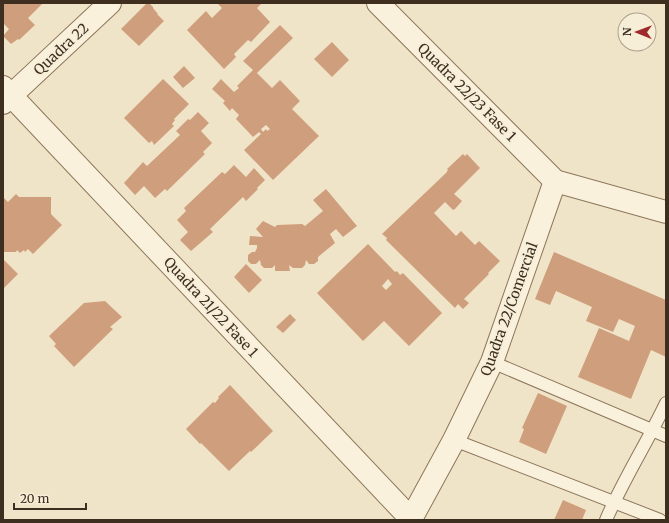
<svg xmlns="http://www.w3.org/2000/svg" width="669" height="523" font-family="Merriweather,serif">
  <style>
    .building { fill: #cf9f7d; fill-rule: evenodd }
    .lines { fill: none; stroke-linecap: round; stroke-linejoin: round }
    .service-casing { stroke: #8d765c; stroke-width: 14 }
    .minor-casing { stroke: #8d765c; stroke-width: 24 }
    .service { stroke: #faf1dc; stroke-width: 12 }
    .minor { stroke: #faf1dc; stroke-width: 22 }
    .labels { text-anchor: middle; stroke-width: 4; stroke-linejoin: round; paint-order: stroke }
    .street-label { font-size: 14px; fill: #3d2e20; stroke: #f7eed8 }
  </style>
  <rect width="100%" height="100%" fill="#f0e4c8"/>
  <g class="building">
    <path d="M 3,3 L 43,3 L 28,18 L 35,25 L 19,40 L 18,39 L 11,44 L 3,36 L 9,29 L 3,23 Z"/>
    <path d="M 147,3 L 150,4 L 153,7 L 153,8 L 158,14 L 157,14 L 164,21 L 139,46 L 121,29 Z"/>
    <path d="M 217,3 L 262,3 L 257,8 L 270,22 L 251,42 L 248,40 L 234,54 L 236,57 L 224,69 L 187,30 L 206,11 L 212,18 L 222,8 Z"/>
    <path d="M 280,25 L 293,38 L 257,73 L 272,88 L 280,80 L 300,101 L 292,109 L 319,136 L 273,180 L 244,150 L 261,134 L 259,132 L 253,137 L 236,119 L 239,115 L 232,108 L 230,111 L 223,103 L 225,101 L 212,89 L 221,79 L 234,92 L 239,88 L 237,86 L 253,70 L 243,61 ZM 266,125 L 270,129 L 267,131 L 266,129 L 263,132 L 261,129 Z"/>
    <path d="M 332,42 L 349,60 L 332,77 L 314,59 Z"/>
    <path d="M 184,66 L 195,78 L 183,88 L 173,77 Z"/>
    <path d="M 163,79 L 189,104 L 174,119 L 175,120 L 172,124 L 174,126 L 154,145 L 152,141 L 149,143 L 124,118 Z"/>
    <path d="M 198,112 L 209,123 L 201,131 L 212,143 L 203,152 L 205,154 L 167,191 L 165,189 L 155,198 L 144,186 L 135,195 L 124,183 L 143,162 L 147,166 L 164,150 L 180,135 L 176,131 L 188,119 L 190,120 Z"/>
    <path d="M 463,154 L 465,156 L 467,154 L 480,168 L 454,194 L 462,201 L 455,209 L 453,210 L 445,202 L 434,213 L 456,236 L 461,231 L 475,245 L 479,241 L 500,261 L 488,273 L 489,274 L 464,299 L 469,303 L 463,309 L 458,304 L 455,308 L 386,240 L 387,238 L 382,234 L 446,173 L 448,170 L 447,169 Z"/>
    <path d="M 234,165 L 246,177 L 254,168 L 265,180 L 257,188 L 258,189 L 246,201 L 243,197 L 210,229 L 213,232 L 191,251 L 180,240 L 188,232 L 177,220 L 186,211 L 184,208 L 222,172 L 225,174 Z"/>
    <path d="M 326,189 L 357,226 L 343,237 L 336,229 L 330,234 L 335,243 L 318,257 L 318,261 L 314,264 L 309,264 L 306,260 L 305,265 L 302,268 L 293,268 L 289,265 L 290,271 L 275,271 L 275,265 L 272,268 L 264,268 L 261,265 L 260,260 L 256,264 L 251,264 L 248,261 L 248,255 L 252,252 L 255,252 L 257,248 L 257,245 L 249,245 L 250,236 L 263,237 L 256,229 L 263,221 L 275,227 L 277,225 L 302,224 L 305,226 L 323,211 L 313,200 Z"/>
    <path d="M 16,194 L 19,197 L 51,197 L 51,214 L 62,225 L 33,254 L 28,249 L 25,252 L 24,250 L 20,253 L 17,250 L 16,252 L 3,252 L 3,197 L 8,202 Z"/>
    <path d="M 368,244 L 395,272 L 397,271 L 400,275 L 403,273 L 442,313 L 409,346 L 384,321 L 363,341 L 317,293 ZM 388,279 L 392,284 L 386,290 L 382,286 Z"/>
    <path d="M 554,252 L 666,300 L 666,357 L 651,350 L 631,399 L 578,377 L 599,328 L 629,341 L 635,326 L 619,319 L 613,332 L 586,321 L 592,307 L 556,291 L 550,305 L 535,299 Z"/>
    <path d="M 3,259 L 18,274 L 3,289 Z"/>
    <path d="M 246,264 L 262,280 L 249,293 L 234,277 Z"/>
    <path d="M 105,301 L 122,317 L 110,327 L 113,329 L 74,367 L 54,346 L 56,344 L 49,336 L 84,303 Z"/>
    <path d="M 290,314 L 296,320 L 283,333 L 276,327 Z"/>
    <path d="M 230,385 L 273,431 L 251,452 L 250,451 L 229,471 L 201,443 L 200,444 L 186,429 L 213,402 L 215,403 L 219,398 L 218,397 Z"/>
    <path d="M 538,393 L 567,406 L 546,454 L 519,442 L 524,429 L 522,428 Z"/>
    <path d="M 563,500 L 586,510 L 582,520 L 554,520 Z"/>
  </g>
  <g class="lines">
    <defs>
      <g id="service">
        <path d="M 492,362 L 666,436"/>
        <path d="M 454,440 L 660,520"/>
        <path d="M 606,520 C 623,480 647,443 666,403"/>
      </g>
      <g id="minor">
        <path d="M 378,3 L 555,181 L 666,212"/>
        <path d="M 3,87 L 412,520"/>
        <path d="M 3,103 L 110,3"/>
        <path d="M 411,519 L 454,440 L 492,362 L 555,181"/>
      </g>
    </defs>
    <use href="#service" class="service-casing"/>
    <use href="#minor" class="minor-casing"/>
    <use href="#service" class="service"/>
    <use href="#minor" class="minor"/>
  </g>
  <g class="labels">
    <g class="street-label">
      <text transform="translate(61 49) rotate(-43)" y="5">Quadra 22</text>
      <text transform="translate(467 92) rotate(45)" y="5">Quadra 22/23 Fase 1</text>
      <text transform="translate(211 307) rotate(47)" y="5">Quadra 21/22 Fase 1</text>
      <text transform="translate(509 309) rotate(-70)" y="5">Quadra 22/Comercial</text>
    </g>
  </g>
  <rect width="669" height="523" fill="none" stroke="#3d2e20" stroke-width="8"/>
  <g transform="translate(637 32) rotate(271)"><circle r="19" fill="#f7eed8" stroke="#ada18e"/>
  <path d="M0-3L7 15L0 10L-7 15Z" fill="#9e2a2b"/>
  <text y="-6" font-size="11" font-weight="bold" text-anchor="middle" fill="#3d2e20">N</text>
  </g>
  <path d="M14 503v6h72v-6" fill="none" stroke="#3d2e20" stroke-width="2"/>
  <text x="20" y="503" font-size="12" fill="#3d2e20" stroke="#f7eed8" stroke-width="3" paint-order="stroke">20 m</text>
</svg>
